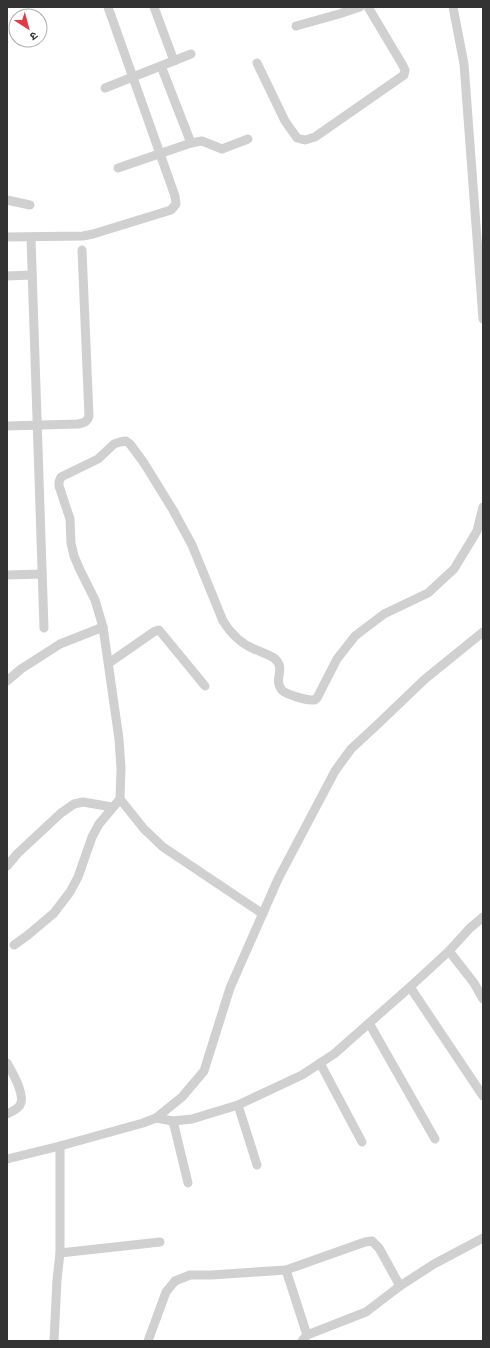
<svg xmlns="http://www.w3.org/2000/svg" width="490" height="1348" font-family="'Varela Round','Noto Sans Devanagari',sans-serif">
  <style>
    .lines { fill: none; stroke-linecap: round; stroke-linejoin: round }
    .minor { stroke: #d0d0d0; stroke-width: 9 }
  </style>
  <rect width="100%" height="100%" fill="#fff"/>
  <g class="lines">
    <g class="minor">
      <path d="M 154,7 L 174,61"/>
      <path d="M 453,7 L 464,64 L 483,319"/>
      <path d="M 296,26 L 339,14 L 360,7"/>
      <path d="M 257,63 L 285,121 L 297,138 L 305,140 L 315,137 L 404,75 L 405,70 L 402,64 L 368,7"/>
      <path d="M 161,66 L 191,143"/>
      <path d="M 105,88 L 191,54"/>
      <path d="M 118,168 L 191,143 L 202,141 L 222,149 L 248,139"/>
      <path d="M 7,200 L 30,205"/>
      <path d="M 7,237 L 83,236 L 93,234 L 171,210 L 176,204 L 175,196 L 108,7"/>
      <path d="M 31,238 L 44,628"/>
      <path d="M 7,276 L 32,275"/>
      <path d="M 7,426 L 78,424 C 84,423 87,422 89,416 L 82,250"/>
      <path d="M 7,575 L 42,574"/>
      <path d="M 109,663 L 155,631 L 159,630 L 205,686"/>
      <path d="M 7,681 L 21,669 L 60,644 L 103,627"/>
      <path d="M 120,799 L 144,829 L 163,847 L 263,914"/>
      <path d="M 7,866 L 17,854 L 61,813 L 74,804 L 83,802 L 112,807"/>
      <path d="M 14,945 L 28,935 L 54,913 L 70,892 L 78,877 L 92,837 L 99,824 L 120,799 L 121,768 L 119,739 L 103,627 L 95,600 L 80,570 L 74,556 L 71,543 L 70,519 L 59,486 L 59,482 L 61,477 L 98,459 L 114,444 L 120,442 L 126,441 L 130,444 L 144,463 L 173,510 L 192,545 L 223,621 C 231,634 240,643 254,649 C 261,652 268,654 274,658 C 287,669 273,678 281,689 C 283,694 306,700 312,700 C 315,700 315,700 317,698 L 337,659 L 355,636 L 384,614 L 428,593 L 454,569 L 477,531 L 483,507"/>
      <path d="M 449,951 L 474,983 L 483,999"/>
      <path d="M 410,987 L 483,1096"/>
      <path d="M 369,1023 L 435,1139"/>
      <path d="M 7,1063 C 12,1072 26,1095 20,1105 C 18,1109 11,1112 7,1114"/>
      <path d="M 320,1063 L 362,1142"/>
      <path d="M 238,1105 L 257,1165"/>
      <path d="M 156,1118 L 173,1121 L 192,1119 L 238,1105 L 302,1075 L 334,1054 L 410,987 L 449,951 L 470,928 L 483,917"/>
      <path d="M 173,1121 L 188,1183"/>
      <path d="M 7,1159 L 60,1146 L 143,1123 L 156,1118 L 182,1097 L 204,1071 L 230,988 L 278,879 L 335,771 L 351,749 L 378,724 L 425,679 L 483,632"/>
      <path d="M 60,1253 L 160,1242"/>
      <path d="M 286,1270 L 307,1335"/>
      <path d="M 54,1341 L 57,1280 L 60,1253 L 60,1146"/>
      <path d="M 148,1341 L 166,1292 L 175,1281 L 190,1275 L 211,1275 L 286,1270 L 365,1242 L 372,1241 L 379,1248 L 400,1286"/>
      <path d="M 302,1341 L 307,1335 L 366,1312 L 400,1286 L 434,1264 L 483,1238"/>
    </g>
  </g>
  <rect width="490" height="1348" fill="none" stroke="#333333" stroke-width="16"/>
  <g transform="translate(28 28) rotate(144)"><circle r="19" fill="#ffffff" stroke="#adadad"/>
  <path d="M0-3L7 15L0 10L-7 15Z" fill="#e63946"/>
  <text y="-6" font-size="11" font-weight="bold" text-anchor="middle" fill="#333333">उ</text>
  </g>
</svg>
